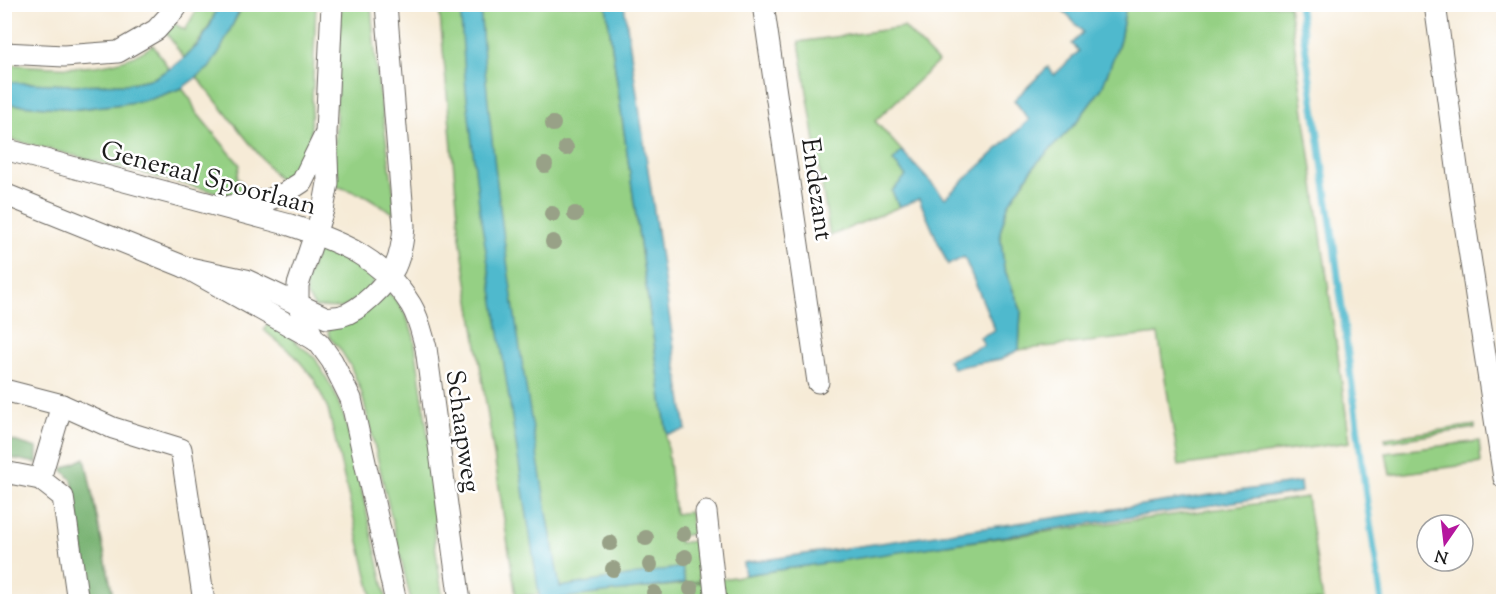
<svg xmlns="http://www.w3.org/2000/svg" width="1508" height="606" font-family="'Sorts Mill Goudy',serif">
  <style>
    .green { fill: #95d084; stroke: #587650; stroke-width: 1.5 }
    .forest { fill: #78b272; stroke: #4a6747; stroke-width: 1.5 }
    .water { fill: #50b9cd; stroke: #366a74; stroke-width: 1.5 }
    .lines { fill: none; stroke-linecap: round; stroke-linejoin: round }
    .stream { stroke: #50b9cd; stroke-width: 7 }
    .minor-casing { stroke: #68645d; stroke-width: 23 }
    .minor { stroke: #fff; stroke-width: 21 }
    .tree { fill: #98a187 }
    .labels { text-anchor: middle; stroke-width: 5; stroke-linejoin: round; paint-order: stroke }
    .street-label { font-size: 26px; fill: #1c1c1c; stroke: #fff }
  </style>
  <rect width="100%" height="100%" fill="#fff"/>
  <filter id="ink" filterUnits="userSpaceOnUse"><feTurbulence type="fractalNoise" baseFrequency=".0167" numOctaves="2"/><feDisplacementMap in="SourceGraphic" scale="12" xChannelSelector="R" yChannelSelector="G"/><feConvolveMatrix kernelMatrix="1 2 1 2 8 2 1 2 1" color-interpolation-filters="sRGB"/></filter>
  <filter id="wash" filterUnits="userSpaceOnUse"><feTurbulence type="fractalNoise" baseFrequency=".008" numOctaves="4" result="noise"/><feDisplacementMap in="SourceGraphic" scale="24" xChannelSelector="R" yChannelSelector="G"/><feGaussianBlur stdDeviation="1.35" result="paint"/><feColorMatrix in="noise" values="0 0 0 0 0 0 0 0 0 0 0 0 0 0 0 0 0 1.4 0 .05"/><feComposite in="paint" operator="in"/></filter>
  <g filter="url(#wash)">
    <rect width="100%" height="100%" fill="#f6ebd7"/>
    <g class="green">
      <path d="M 194,5 L 218,5 C 209,29 203,39 184,58 L 165,31 L 173,23 L 185,30 L 198,7 Z"/>
      <path d="M 242,5 L 316,5 L 310,150 L 299,173 L 283,185 L 197,77 L 209,68 L 239,13 Z"/>
      <path d="M 341,5 L 371,5 L 377,75 L 394,195 L 395,214 L 366,196 L 333,185 Z"/>
      <path d="M 439,5 L 606,5 L 667,434 L 666,437 L 675,514 L 690,512 L 693,534 L 678,536 L 679,543 L 694,541 L 700,581 L 685,583 L 682,567 L 548,594 L 516,596 L 460,237 Z"/>
      <path d="M 1126,5 L 1289,5 L 1350,442 L 1179,466 L 1158,334 L 1019,350 L 1021,310 L 1004,268 L 1000,232 L 1008,205 L 1035,165 L 1075,124 L 1102,88 L 1120,40 Z"/>
      <path d="M 904,27 L 938,62 L 875,121 L 902,151 L 893,161 L 907,176 L 892,191 L 899,207 L 830,236 L 799,42 Z"/>
      <path d="M 153,45 L 169,69 L 154,78 L 127,84 L 69,85 L 5,82 L 4,64 C 53,67 110,76 153,45 Z"/>
      <path d="M 182,88 L 191,100 L 196,112 L 240,165 L 237,177 L 254,197 L 242,197 L 223,194 L 5,138 L 4,104 L 79,109 L 122,104 L 151,99 Z"/>
      <path d="M 320,243 L 334,248 L 377,276 L 369,290 L 343,308 L 315,307 L 307,296 L 305,284 Z"/>
      <path d="M 385,291 C 400,297 409,322 414,337 L 438,506 L 434,527 L 435,544 L 443,601 L 411,601 L 369,422 L 361,391 L 350,365 L 340,349 L 330,338 L 328,332 L 331,327 Z"/>
      <path d="M 270,320 L 315,358 L 334,391 L 346,422 L 387,601 L 373,601 L 328,409 L 314,379 L 295,356 L 264,330 Z"/>
      <path d="M 1475,425 L 1475,428 L 1386,442 L 1385,438 Z"/>
      <path d="M 1479,441 L 1481,463 L 1390,475 L 1386,453 Z"/>
      <path d="M 1307,497 L 1323,601 L 564,602 L 563,596 L 696,583 L 886,553 Z"/>
    </g>
    <g class="forest">
      <path d="M 4,438 L 37,448 L 37,463 L 5,457 Z"/>
      <path d="M 85,458 L 114,601 L 91,601 L 72,480 L 62,469 Z"/>
    </g>
    <g class="water">
      <path d="M 218,5 L 242,5 L 220,51 L 209,68 L 182,88 L 151,99 L 122,104 L 78,109 L 5,104 L 5,82 L 69,85 L 127,84 L 154,78 L 169,69 L 184,58 L 200,43 L 211,24 Z"/>
      <path d="M 460,5 L 480,5 C 493,200 526,394 560,587 L 682,567 L 685,583 L 540,601 L 503,359 L 480,213 L 466,90 Z"/>
      <path d="M 606,5 L 624,5 L 686,430 L 667,434 Z"/>
      <path d="M 1058,5 L 1126,5 L 1120,40 L 1102,88 L 1075,124 L 1035,165 L 1008,205 L 1000,232 L 1004,268 L 1021,310 L 1019,350 L 1001,359 L 953,368 L 948,360 L 984,345 L 980,337 L 995,330 L 964,257 L 948,265 L 919,199 L 899,207 L 892,191 L 906,176 L 893,161 L 902,151 L 945,198 L 1029,120 L 1014,100 L 1048,67 L 1054,75 L 1079,51 L 1072,44 L 1083,32 Z"/>
      <path d="M 1300,482 L 1301,492 L 745,575 L 743,563 Z"/>
    </g>
    <g class="lines">
      <path class="stream" d="M 1299,4 L 1333,238 L 1367,503 L 1382,602"/>
    </g>
  </g>
  <g filter="url(#ink)">
    <g class="lines">
      <defs>
        <g id="minor">
          <path d="M 332,4 L 326,133 L 328,183 L 323,210 L 298,285 L 298,305 L 314,339 L 319,343 L 332,361 L 351,399 L 396,602"/>
          <path d="M 763,4 L 818,382"/>
          <path d="M 1435,4 L 1462,204 L 1504,478"/>
          <path d="M 4,53 L 64,56 L 118,52 L 156,30 L 176,8 L 177,4"/>
          <path d="M 4,149 L 290,225 C 341,242 381,257 411,305 C 419,318 422,334 426,348 L 460,602"/>
          <path d="M 4,194 L 185,267 L 314,339"/>
          <path d="M 229,206 L 270,199 L 285,193 L 302,182 L 324,137"/>
          <path d="M 185,267 L 246,280 L 327,318 C 331,317 336,317 341,316 C 360,311 386,285 395,267 C 401,254 403,240 404,226 L 386,4"/>
          <path d="M 4,390 L 62,405 L 113,428 L 181,449 L 204,602"/>
          <path d="M 4,472 L 40,479 L 63,497 L 78,602"/>
          <path d="M 40,479 L 62,405"/>
          <path d="M 706,512 L 716,602"/>
        </g>
      </defs>
      <use href="#minor" class="minor-casing"/>
      <use href="#minor" class="minor"/>
    </g>
    <g class="tree">
      <circle cx="553" cy="124" r="8"/>
      <circle cx="566" cy="148" r="8"/>
      <circle cx="545" cy="165" r="8"/>
      <circle cx="552" cy="214" r="8"/>
      <circle cx="575" cy="214" r="8"/>
      <circle cx="553" cy="242" r="8"/>
      <circle cx="683" cy="534" r="8"/>
      <circle cx="646" cy="538" r="8"/>
      <circle cx="610" cy="543" r="8"/>
      <circle cx="685" cy="557" r="8"/>
      <circle cx="650" cy="565" r="8"/>
      <circle cx="613" cy="569" r="8"/>
      <circle cx="691" cy="589" r="8"/>
      <circle cx="654" cy="593" r="8"/>
    </g>
  </g>
  <g class="labels">
    <g class="street-label">
      <text transform="translate(209 177) rotate(15)" y="9">Generaal Spoorlaan</text>
      <text transform="translate(818 189) rotate(82)" y="9">Endezant</text>
      <text transform="translate(464 431) rotate(82)" y="9">Schaapweg</text>
    </g>
  </g>
  <rect width="1508" height="606" fill="none" stroke="#fff" stroke-width="24"/>
  <g transform="translate(1445 543) rotate(194)"><circle r="28" fill="#ffffff" stroke="#a4a4a4" stroke-width="1.5"/>
  <path d="M0-4.5L10 22L0 15L-10 22Z" fill="#b5179e"/>
  <text y="-9" font-size="16" font-weight="bold" text-anchor="middle" fill="#1c1c1c">N</text>
  </g>
</svg>
